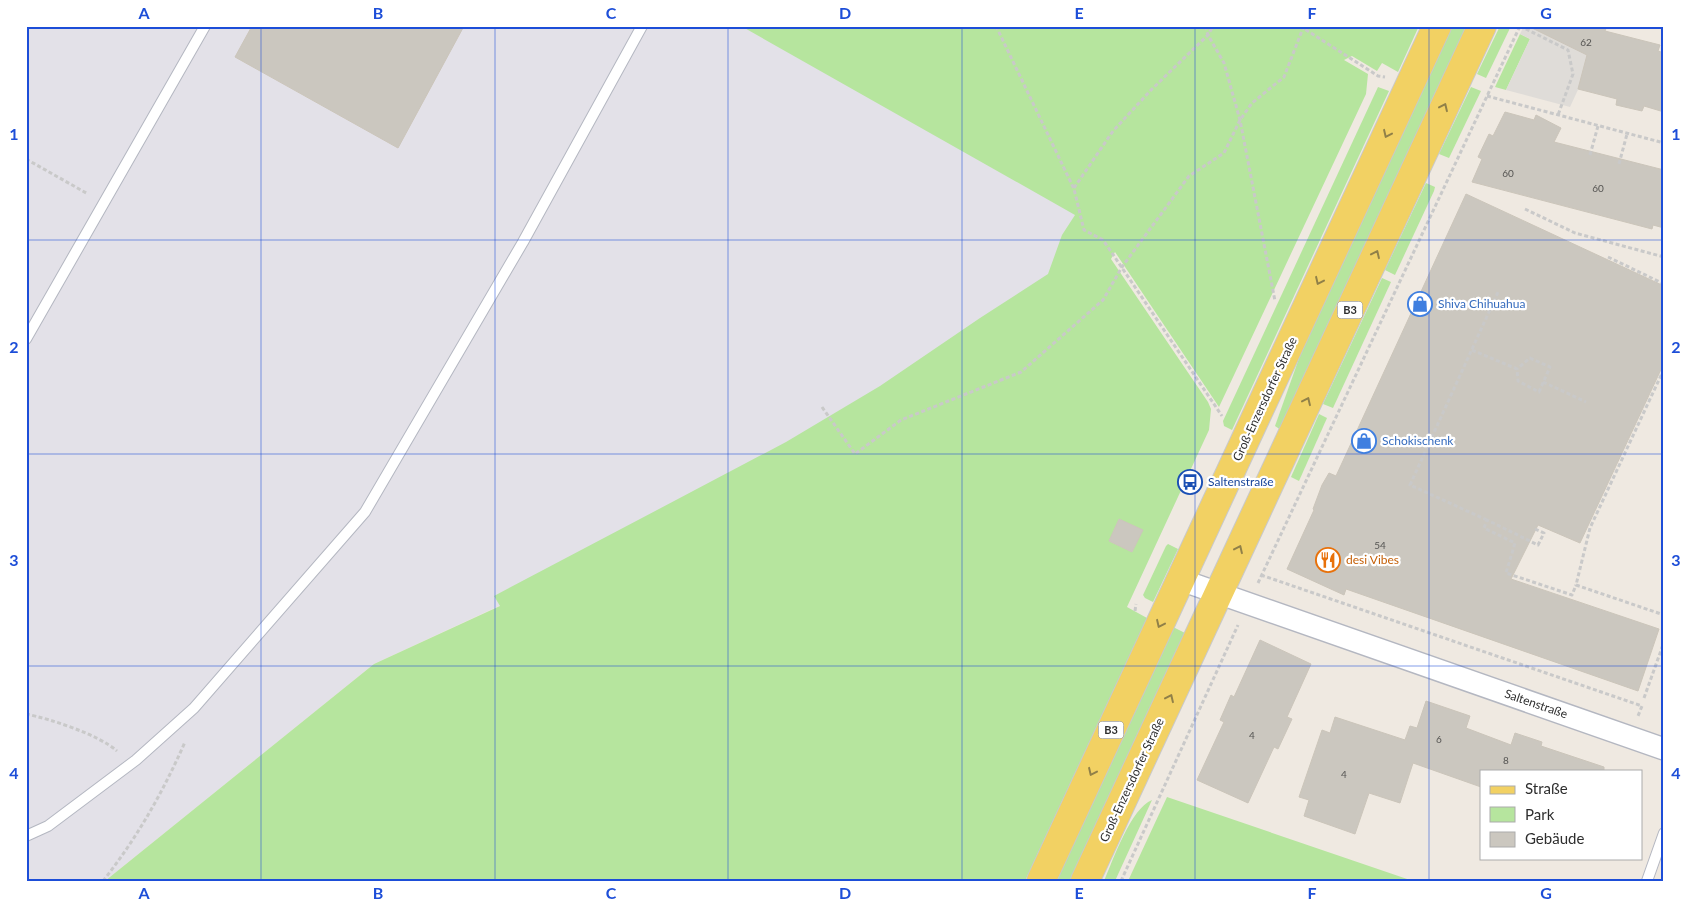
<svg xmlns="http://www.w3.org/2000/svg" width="1690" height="907" font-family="Lato,sans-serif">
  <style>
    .industrial { fill: #e3e1e8 }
    .green { fill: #b6e59e; fill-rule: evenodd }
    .plaza { fill: #dfdcd8 }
    .building { fill: #cbc7bf; stroke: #cbc5ba }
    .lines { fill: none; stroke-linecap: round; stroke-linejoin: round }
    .service-casing { stroke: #b4b7c1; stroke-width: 12 }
    .minor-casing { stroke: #b4b7c1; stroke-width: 24 }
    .primary-casing { stroke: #c9c9c9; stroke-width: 30 }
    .path { stroke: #c9c9c9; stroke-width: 3; stroke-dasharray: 4 2.5; stroke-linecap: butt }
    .service { stroke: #fff; stroke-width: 10 }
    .minor { stroke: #fff; stroke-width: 21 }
    .primary { stroke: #f2d163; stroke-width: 28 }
    .oneway { stroke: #908048 }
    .grid { fill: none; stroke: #1d4ed8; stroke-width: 1; stroke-opacity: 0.55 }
    .labels { text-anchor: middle; stroke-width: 4.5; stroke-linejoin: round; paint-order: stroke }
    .number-label { font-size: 10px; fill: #555452 }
    .shield { fill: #fff; stroke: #6d6d6d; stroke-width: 1 }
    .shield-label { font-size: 11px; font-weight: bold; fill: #2e2e2e }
    .shop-label { font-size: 12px; fill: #366cbe; stroke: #fff; text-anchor: start }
    .street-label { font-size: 12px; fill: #2e2e2e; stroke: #fff }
    .transit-label { font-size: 12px; fill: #164399; stroke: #fff; text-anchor: start }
    .food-label { font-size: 12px; fill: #c56008; stroke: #fff; text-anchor: start }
    .neatline { fill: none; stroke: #1d4ed8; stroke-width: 2 }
    .grid-label { font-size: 16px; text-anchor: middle; font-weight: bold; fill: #1d4ed8 }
  </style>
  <rect width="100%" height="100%" fill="#efe9e1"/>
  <path class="industrial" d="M 26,26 L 1320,26 L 1125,235 L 613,553 L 374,664 L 105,881 L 26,881 Z"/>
  <g class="green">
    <path d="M 741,26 L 1419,26 L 1398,72 L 1382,63 L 1377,71 L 1352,56 L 1344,60 L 1368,74 L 1366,94 L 1219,407 L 1115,252 L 1111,259 L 1208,402 L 1211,409 L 1209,430 L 1127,607 L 1147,618 L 1025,881 L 105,881 L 374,664 L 500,606 L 494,596 L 786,442 L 880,386 L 980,318 L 1048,274 L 1062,235 L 1075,215 ZM 1119,519 L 1142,530 L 1132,552 L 1109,541 Z"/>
    <path d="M 1452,26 L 1469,26 L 1281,430 L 1275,426 L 1308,333 Z"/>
    <path d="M 1500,26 L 1511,26 L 1486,78 L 1477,74 Z"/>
    <path d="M 1520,34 L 1530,39 L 1506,90 L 1495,87 Z"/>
    <path d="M 1378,87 L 1389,91 L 1232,430 L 1224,426 L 1223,421 Z"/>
    <path d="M 1471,87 L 1481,91 L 1449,158 L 1439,154 Z"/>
    <path d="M 1426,183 L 1435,187 L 1434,191 L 1395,275 L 1385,270 Z"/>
    <path d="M 1382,278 L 1391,282 L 1333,408 L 1323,404 Z"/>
    <path d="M 1319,414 L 1327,418 L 1299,481 L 1291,477 Z"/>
    <path d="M 1168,544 L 1178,549 L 1153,602 L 1145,598 L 1143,595 L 1166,546 Z"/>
    <path d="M 1173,627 L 1187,634 L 1073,881 L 1056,881 Z"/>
    <path d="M 1167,797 L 1413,881 L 1128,881 Z"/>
    <path d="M 1152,800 L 1115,881 L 1104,881 C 1113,860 1131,808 1152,800 Z"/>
  </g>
  <path class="plaza" d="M 1524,26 L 1544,26 L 1542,33 L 1565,44 L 1595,53 L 1570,107 L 1506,90 L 1530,39 L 1520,34 Z"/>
  <g class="building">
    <path d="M 252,26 L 464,26 L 398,148 L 235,57 Z"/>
    <path d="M 1528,26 L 1607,26 L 1605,31 L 1660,45 L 1658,51 L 1664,53 L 1664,112 L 1644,106 L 1642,111 L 1616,105 L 1617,99 L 1578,89 L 1587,55 Z"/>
    <path d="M 1505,112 L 1534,120 L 1536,115 L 1561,128 L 1554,142 L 1664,170 L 1664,228 L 1653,225 L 1652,229 L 1472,182 L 1482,159 L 1478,157 L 1489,134 L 1493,136 Z"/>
    <path d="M 1466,194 L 1664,286 L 1664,363 L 1580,543 L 1538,525 L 1511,579 L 1659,629 L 1638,691 L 1346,589 L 1344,595 L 1287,569 L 1314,510 L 1313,509 L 1322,485 L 1329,473 L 1336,476 Z"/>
    <path d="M 1119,519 L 1143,530 L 1132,552 L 1109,541 Z"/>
    <path d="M 1260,640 L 1311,664 L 1287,717 L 1292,719 L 1278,749 L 1274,747 L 1248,803 L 1197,780 L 1224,722 L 1220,720 L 1231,695 L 1234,697 Z"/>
    <path d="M 1426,701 L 1470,716 L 1466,728 L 1511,745 L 1515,733 L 1542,742 L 1541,746 L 1604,767 L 1604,771 L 1481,771 L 1481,787 L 1413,763 L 1400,803 L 1369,793 L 1355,834 L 1304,816 L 1309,800 L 1299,797 L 1322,730 L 1330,733 L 1335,717 L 1405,740 L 1410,726 L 1417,728 Z"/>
  </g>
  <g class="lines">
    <defs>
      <g id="service">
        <path d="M 26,339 L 205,26"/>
        <path d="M 26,836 L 48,826 L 136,760 L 194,708 L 365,512 L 523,242 L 642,26"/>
        <path d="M 1647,881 L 1664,833"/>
      </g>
      <path id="minor" d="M 1181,580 L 1664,749"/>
      <g id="primary">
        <path d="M 1041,881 L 1437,26"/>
        <path d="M 1085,881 L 1482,26"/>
      </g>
    </defs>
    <use href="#service" class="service-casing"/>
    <use href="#minor" class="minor-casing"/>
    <use href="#primary" class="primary-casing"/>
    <g class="path">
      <path d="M 996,26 L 1074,189 L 1084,230 L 1103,240 L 1112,253 L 1222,416"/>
      <path d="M 1205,26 L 1208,35 L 1224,63 L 1240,120 L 1275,301"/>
      <path d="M 1300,26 L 1378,76 L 1385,77"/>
      <path d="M 1520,26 L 1568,50 L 1573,74 L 1558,115"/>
      <path d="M 1487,96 L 1664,143"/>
      <path d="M 1590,155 L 1598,126"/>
      <path d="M 26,159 L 88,194"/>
      <path d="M 1619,164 L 1627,134"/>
      <path d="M 1074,188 L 1113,131 L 1151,90 L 1208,35 L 1213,26"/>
      <path d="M 1525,209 L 1575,233 L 1664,257"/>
      <path d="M 1608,257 L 1664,284"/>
      <path d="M 1472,350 L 1517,369 L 1518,381 L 1539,392 L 1550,367 L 1530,358 L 1517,369"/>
      <path d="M 1664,369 L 1590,528 L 1576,585 L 1664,615"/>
      <path d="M 1543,382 L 1586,402"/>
      <path d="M 822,407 L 855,454 L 901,420 L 1021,372 L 1103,300 L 1122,267 L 1189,176 L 1224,153 L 1240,120 L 1252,103 L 1284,77 L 1303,28"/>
      <path d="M 1487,520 L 1410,485 L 1499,290"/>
      <path d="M 1535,529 L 1544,533 L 1538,545 L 1487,520 L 1484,528 L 1515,543 L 1506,573 L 1572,595 L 1576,585"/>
      <path d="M 1261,575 L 1642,706 L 1638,716"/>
      <path d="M 1258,583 L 1520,26"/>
      <path d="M 1135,611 L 1136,604"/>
      <path d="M 1644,698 L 1664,642"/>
      <path d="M 26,714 C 51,719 99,735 117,751"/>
      <path d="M 103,881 C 137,838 163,792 185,742"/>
      <path d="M 1121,881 L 1238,625"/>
    </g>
    <use href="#service" class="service"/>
    <use href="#minor" class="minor"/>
    <use href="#primary" class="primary"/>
  </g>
  <defs><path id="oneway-chevron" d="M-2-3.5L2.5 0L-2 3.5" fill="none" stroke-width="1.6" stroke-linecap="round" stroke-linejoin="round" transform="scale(1.25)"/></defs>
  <g class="oneway">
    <use href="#oneway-chevron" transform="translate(1444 107) rotate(-65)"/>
    <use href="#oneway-chevron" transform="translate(1387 134) rotate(115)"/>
    <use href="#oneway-chevron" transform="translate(1376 254) rotate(-65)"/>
    <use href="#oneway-chevron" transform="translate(1319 281) rotate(115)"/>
    <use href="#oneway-chevron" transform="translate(1307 401) rotate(-65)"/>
    <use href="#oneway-chevron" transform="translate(1239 549) rotate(-65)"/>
    <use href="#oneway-chevron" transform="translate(1160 624) rotate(115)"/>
    <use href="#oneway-chevron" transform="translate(1170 698) rotate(-65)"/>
    <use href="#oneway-chevron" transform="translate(1092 772) rotate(115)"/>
  </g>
  <path class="grid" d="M 261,26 L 261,881M 495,26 L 495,881M 728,26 L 728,881M 962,26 L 962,881M 1195,26 L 1195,881M 1429,26 L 1429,881M 26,240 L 1664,240M 26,454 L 1664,454M 26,666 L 1664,666"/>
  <defs>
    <symbol id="shop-ring" viewBox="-11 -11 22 22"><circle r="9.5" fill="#fff" stroke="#3f7fe0" stroke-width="1.5"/><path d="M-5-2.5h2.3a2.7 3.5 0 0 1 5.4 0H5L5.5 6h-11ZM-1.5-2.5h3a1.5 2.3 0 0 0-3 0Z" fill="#3f7fe0"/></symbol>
    <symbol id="bus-ring" viewBox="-11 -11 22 22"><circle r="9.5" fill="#fff" stroke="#1a4fb4" stroke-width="1.5"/><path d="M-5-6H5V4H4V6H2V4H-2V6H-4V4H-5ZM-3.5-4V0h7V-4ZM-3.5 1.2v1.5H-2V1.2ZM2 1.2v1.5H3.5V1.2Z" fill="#1a4fb4"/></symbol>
    <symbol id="restaurant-ring" viewBox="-11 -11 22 22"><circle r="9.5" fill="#fff" stroke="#e8710a" stroke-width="1.5"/><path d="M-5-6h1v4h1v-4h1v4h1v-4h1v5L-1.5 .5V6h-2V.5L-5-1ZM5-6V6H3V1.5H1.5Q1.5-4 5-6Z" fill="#e8710a"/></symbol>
  </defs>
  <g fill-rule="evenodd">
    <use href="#shop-ring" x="1406" y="290" width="28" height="28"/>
    <use href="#shop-ring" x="1350" y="427" width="28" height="28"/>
    <use href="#bus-ring" x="1176" y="468" width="28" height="28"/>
    <use href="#restaurant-ring" x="1314" y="546" width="28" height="28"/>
  </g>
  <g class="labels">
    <g class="number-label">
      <text x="1586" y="46">62</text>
      <text x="1508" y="177">60</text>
      <text x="1598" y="192">60</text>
      <text x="1380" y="549">54</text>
      <text x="1252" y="739">4</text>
      <text x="1439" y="743">6</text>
      <text x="1506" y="764">8</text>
      <text x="1344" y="778">4</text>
    </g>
    <g class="shield">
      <rect x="1337.5" y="301.5" width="25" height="17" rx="4"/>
      <rect x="1098.5" y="721.5" width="25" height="17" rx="4"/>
    </g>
    <g class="shield-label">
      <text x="1350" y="314">B3</text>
      <text x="1111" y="734">B3</text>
    </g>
    <g class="shop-label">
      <text x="1438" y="308">Shiva Chihuahua</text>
      <text x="1382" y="445">Schokischenk</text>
    </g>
    <g class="street-label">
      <text transform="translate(1265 399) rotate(-65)" y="4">Groß-Enzersdorfer Straße</text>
      <text transform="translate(1536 704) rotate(19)" y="4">Saltenstraße</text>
      <text transform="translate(1132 780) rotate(-65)" y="4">Groß-Enzersdorfer Straße</text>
    </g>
    <g class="transit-label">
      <text x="1208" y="486">Saltenstraße</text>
    </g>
    <g class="food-label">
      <text x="1346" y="564">desi Vibes</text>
    </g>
  </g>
  <rect width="1690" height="907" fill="none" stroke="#ffffff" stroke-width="55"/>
  <rect x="1480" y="770" width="162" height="90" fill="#ffffff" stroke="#ababab"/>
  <rect x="1490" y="786" width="25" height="8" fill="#f2d163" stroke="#ababab"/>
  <text x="1525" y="794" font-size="15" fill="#2e2e2e">Straße</text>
  <rect x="1490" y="807" width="25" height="15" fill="#b6e59e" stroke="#ababab"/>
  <text x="1525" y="820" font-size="15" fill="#2e2e2e">Park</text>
  <rect x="1490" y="832" width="25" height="15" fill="#cbc7bf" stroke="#ababab"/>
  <text x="1525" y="844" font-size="15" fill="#2e2e2e">Gebäude</text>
  <rect x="28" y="28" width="1634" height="852" class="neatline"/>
  <g class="grid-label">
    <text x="144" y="19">A</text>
    <text x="378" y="19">B</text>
    <text x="611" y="19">C</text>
    <text x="845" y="19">D</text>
    <text x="1079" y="19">E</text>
    <text x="1312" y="19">F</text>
    <text x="1546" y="19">G</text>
    <text x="14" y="140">1</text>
    <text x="1676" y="140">1</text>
    <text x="14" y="353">2</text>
    <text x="1676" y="353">2</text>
    <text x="14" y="566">3</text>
    <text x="1676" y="566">3</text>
    <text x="14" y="779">4</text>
    <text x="1676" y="779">4</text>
    <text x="144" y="899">A</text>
    <text x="378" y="899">B</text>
    <text x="611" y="899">C</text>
    <text x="845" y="899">D</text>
    <text x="1079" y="899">E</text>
    <text x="1312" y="899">F</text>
    <text x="1546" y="899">G</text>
  </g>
</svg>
